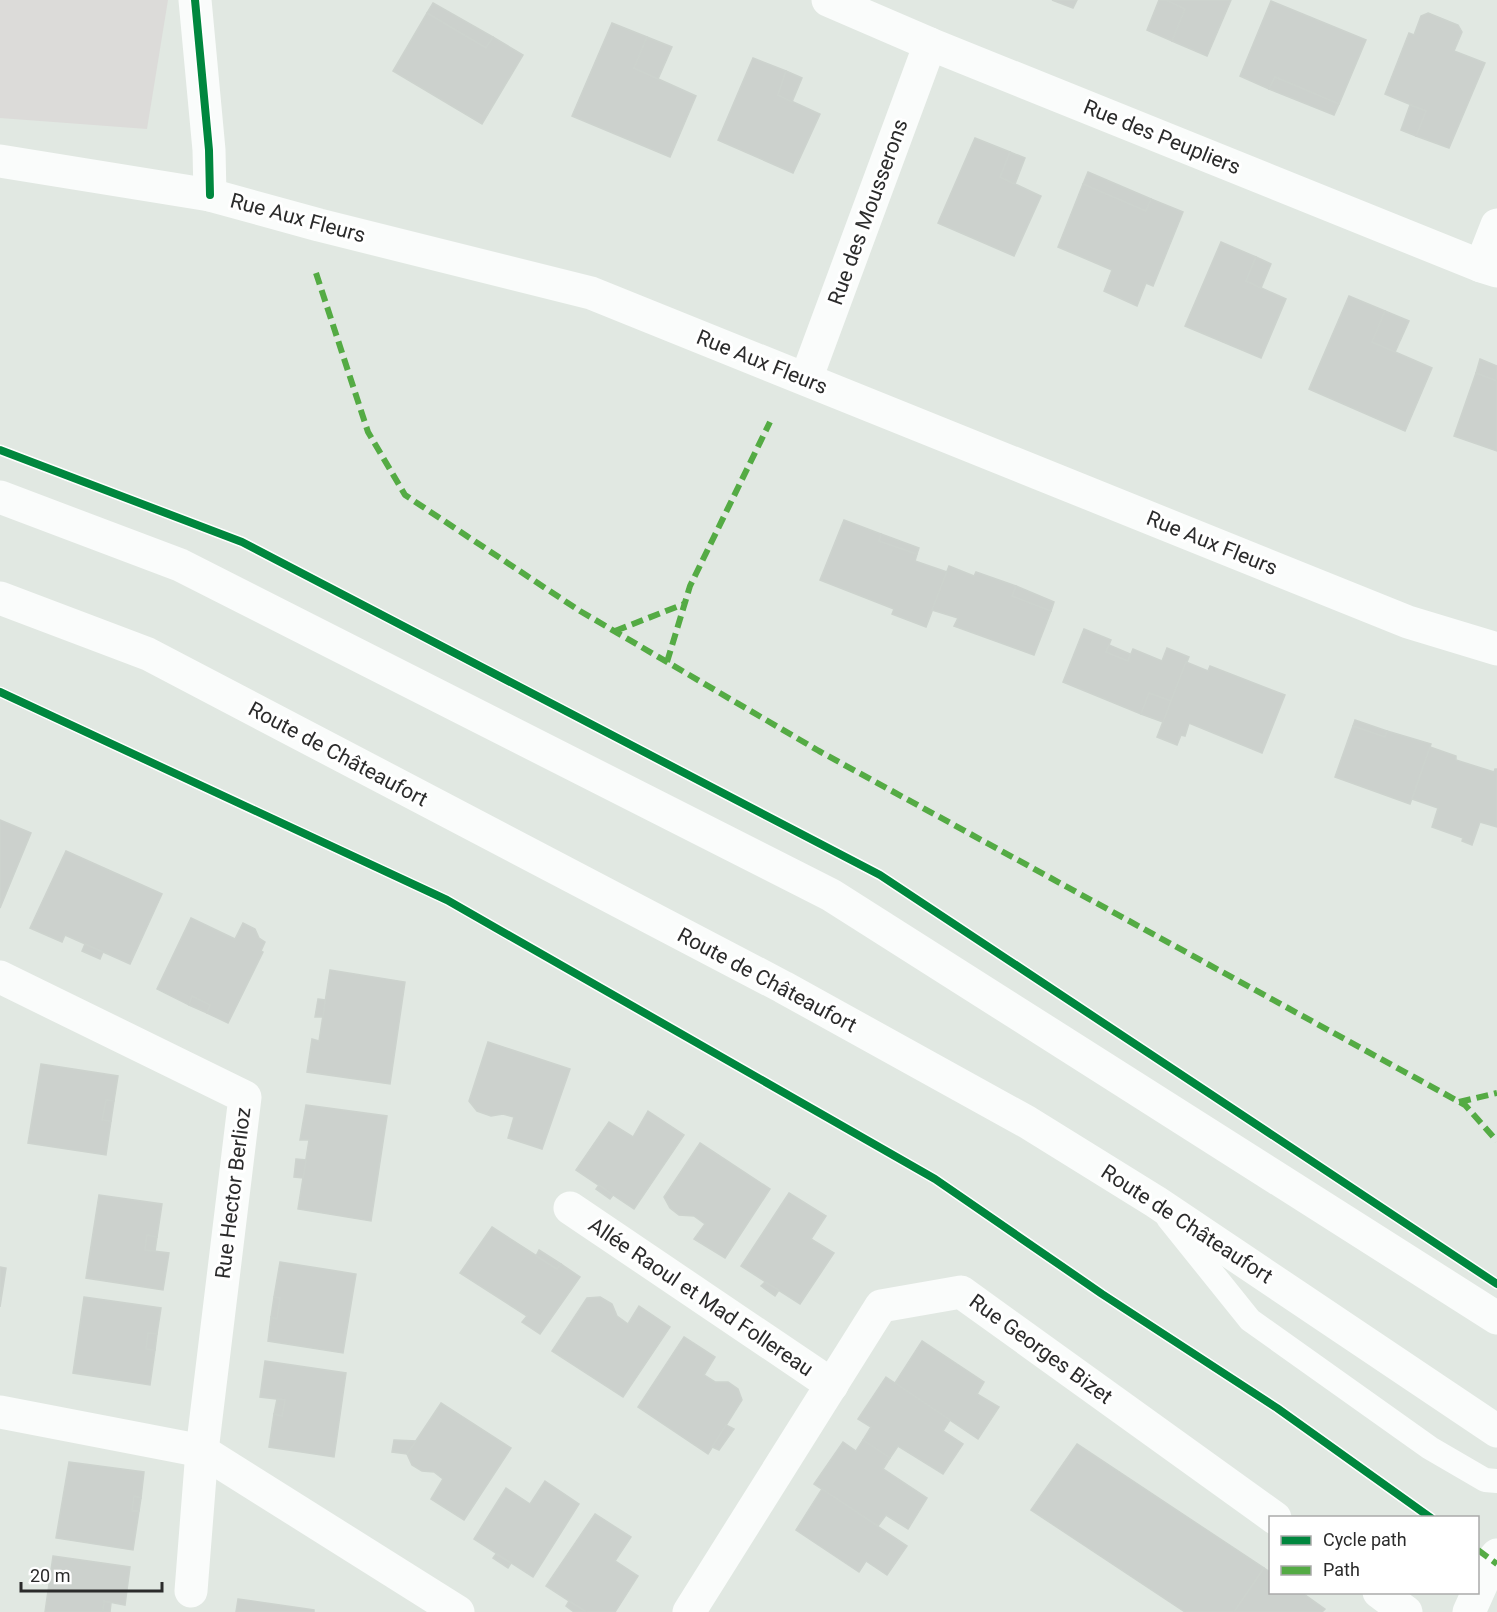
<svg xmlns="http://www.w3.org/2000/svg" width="1497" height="1612" font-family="Roboto,sans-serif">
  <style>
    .industrial { fill: #dcdbd9 }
    .building { fill: #ccd1cd; stroke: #cdd3ce; stroke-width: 1.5 }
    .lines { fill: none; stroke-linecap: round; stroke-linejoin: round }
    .service { stroke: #fafcfb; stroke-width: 24 }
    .minor { stroke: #fafcfb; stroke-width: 33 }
    .secondary { stroke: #fafcfb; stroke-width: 33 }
    .quiet { stroke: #54ab44; stroke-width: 6; stroke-dasharray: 12 6; stroke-linecap: butt }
    .cycleway-casing { stroke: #fff; stroke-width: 11 }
    .cycleway { stroke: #00873e; stroke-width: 8 }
    .labels { text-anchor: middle; stroke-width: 6; stroke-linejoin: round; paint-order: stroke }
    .street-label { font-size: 21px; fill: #2b2b2b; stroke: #fff }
  </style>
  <rect width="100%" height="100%" fill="#e1e8e2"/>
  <path class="industrial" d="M 0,0 L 168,0 L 147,129 L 0,118 Z"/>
  <g class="building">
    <path d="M 1052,0 L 1077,0 L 1073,8 Z"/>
    <path d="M 1159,0 L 1166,0 L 1185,9 L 1172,41 L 1147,30 Z"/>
    <path d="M 1166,0 L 1231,0 L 1207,56 L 1172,41 L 1185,9 Z"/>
    <path d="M 1271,1 L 1366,40 L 1339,104 L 1275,77 L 1269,89 L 1240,76 Z"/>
    <path d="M 433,3 L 493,37 L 486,48 L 427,13 Z"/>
    <path d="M 427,13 L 486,48 L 493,37 L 523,55 L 482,124 L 393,71 Z"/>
    <path d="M 1428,13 L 1458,25 L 1462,32 L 1454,51 L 1485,63 L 1449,148 L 1416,136 L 1426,111 L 1385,94 L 1409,33 L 1414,35 L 1421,16 Z"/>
    <path d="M 612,23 L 647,37 L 634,68 L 696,96 L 670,157 L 572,116 Z"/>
    <path d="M 647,37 L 672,47 L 658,79 L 634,68 Z"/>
    <path d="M 753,58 L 786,71 L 778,95 L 820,114 L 793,173 L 718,140 Z"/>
    <path d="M 786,71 L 802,78 L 792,102 L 778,95 Z"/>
    <path d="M 1275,77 L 1339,104 L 1334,115 L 1269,89 Z"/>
    <path d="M 1410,105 L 1426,111 L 1416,136 L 1401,130 Z"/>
    <path d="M 975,138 L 1010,152 L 1000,177 L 1041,196 L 1014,256 L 938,223 Z"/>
    <path d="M 1010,152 L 1025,158 L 1015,184 L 1000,177 Z"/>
    <path d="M 1088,172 L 1151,199 L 1146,211 L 1083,184 Z"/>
    <path d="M 1083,184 L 1146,211 L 1151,199 L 1183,212 L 1153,286 L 1146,283 L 1137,306 L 1104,291 L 1112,270 L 1058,247 Z"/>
    <path d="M 1221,242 L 1256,257 L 1246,281 L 1286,299 L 1261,358 L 1185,326 Z"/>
    <path d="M 1256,257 L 1271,264 L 1261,288 L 1246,281 Z"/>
    <path d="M 1349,296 L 1385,311 L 1372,342 L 1432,368 L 1405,431 L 1309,389 Z"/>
    <path d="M 1385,311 L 1409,321 L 1395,352 L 1372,342 Z"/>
    <path d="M 1480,359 L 1497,366 L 1497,381 L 1476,373 Z"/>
    <path d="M 1476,373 L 1497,381 L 1497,451 L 1454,436 Z"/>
    <path d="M 844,520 L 881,534 L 879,541 L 917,554 L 915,561 L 947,572 L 926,627 L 892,614 L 894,609 L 820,580 Z"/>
    <path d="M 881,534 L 919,548 L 917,554 L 879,541 Z"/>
    <path d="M 949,566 L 974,576 L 976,572 L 1016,586 L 1012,596 L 1051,611 L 1034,655 L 954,626 L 958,618 L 932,610 Z"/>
    <path d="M 1016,586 L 1054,602 L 1051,611 L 1012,596 Z"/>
    <path d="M 1084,629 L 1111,640 L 1106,652 L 1128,661 L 1133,649 L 1162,661 L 1167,648 L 1189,657 L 1171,701 L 1149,693 L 1141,714 L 1063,682 Z"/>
    <path d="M 1109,645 L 1130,654 L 1128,661 L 1106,652 Z"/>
    <path d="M 1186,662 L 1208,671 L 1210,666 L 1285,695 L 1262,753 L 1189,723 L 1185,736 L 1181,735 L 1177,745 L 1157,737 Z"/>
    <path d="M 1149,693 L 1171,701 L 1163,722 L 1141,714 Z"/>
    <path d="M 1355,720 L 1387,731 L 1385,737 L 1353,726 Z"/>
    <path d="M 1353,726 L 1385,737 L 1387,731 L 1431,744 L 1410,804 L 1335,777 Z"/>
    <path d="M 1430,747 L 1456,756 L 1456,760 L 1494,772 L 1495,769 L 1497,769 L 1497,827 L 1480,822 L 1472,845 L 1462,841 L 1463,838 L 1432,827 L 1438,808 L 1412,799 Z"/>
    <path d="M 0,820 L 31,833 L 0,908 Z"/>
    <path d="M 66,851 L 162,894 L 130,964 L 65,935 L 62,942 L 30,928 Z"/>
    <path d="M 191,918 L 235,939 L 243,923 L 255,929 L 259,938 L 265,942 L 261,951 L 263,952 L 228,1023 L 207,1013 L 210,1005 L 192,996 L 189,1005 L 157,989 Z"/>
    <path d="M 85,944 L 103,952 L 100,959 L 82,951 Z"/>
    <path d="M 330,970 L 405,982 L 390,1084 L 307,1072 L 312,1039 L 319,1041 Z"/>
    <path d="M 192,996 L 210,1005 L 207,1013 L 189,1005 Z"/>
    <path d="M 318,999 L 325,1000 L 323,1017 L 315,1017 Z"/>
    <path d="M 488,1042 L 570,1069 L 542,1149 L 508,1138 L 514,1117 L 503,1114 L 491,1116 L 477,1111 L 469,1101 Z"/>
    <path d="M 41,1064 L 118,1076 L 114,1101 L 106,1100 L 102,1120 L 111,1121 L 106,1155 L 28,1143 Z"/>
    <path d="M 106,1100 L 114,1101 L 111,1121 L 102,1120 Z"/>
    <path d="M 306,1105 L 387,1116 L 371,1221 L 298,1209 L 309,1140 L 300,1140 Z"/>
    <path d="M 648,1111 L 684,1135 L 634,1209 L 576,1170 L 609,1122 L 633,1137 Z"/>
    <path d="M 700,1143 L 770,1189 L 725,1258 L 694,1239 L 705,1224 L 694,1216 L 679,1215 L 670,1208 L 664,1197 Z"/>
    <path d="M 296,1159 L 306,1160 L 303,1178 L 294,1177 Z"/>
    <path d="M 599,1185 L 613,1195 L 610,1199 L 596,1189 Z"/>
    <path d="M 789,1193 L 826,1216 L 811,1239 L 834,1253 L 800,1304 L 741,1266 Z"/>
    <path d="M 99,1195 L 162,1204 L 157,1237 L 147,1235 L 145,1250 L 169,1253 L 163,1290 L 86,1278 Z"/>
    <path d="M 492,1227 L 557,1269 L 561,1264 L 580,1277 L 540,1334 L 522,1322 L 527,1316 L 460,1273 Z"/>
    <path d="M 147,1235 L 157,1237 L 155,1251 L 145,1250 Z"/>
    <path d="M 539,1250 L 561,1264 L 557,1269 L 536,1256 Z"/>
    <path d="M 280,1262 L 356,1274 L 343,1353 L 268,1341 L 271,1317 L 277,1319 L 280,1298 L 274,1297 Z"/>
    <path d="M 0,1267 L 6,1268 L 0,1307 Z"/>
    <path d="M 765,1282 L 779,1290 L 775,1296 L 761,1286 Z"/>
    <path d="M 84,1297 L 161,1308 L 157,1334 L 148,1333 L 146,1349 L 155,1350 L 150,1385 L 73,1373 Z"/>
    <path d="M 274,1297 L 280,1298 L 277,1319 L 271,1317 Z"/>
    <path d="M 600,1297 L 612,1304 L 617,1316 L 628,1324 L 639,1306 L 670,1327 L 623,1397 L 552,1351 L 587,1298 Z"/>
    <path d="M 148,1333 L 157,1334 L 155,1350 L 146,1349 Z"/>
    <path d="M 684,1337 L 715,1357 L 704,1375 L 715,1382 L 728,1382 L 738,1389 L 742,1400 L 708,1454 L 638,1407 Z"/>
    <path d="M 922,1341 L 984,1382 L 977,1394 L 999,1407 L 978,1439 L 895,1383 Z"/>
    <path d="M 265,1361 L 346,1373 L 334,1457 L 269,1447 L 274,1414 L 282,1416 L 285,1400 L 260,1397 Z"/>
    <path d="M 886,1377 L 950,1420 L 943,1431 L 963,1444 L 943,1474 L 898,1446 L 890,1458 L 863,1440 L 871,1427 L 858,1419 Z"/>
    <path d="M 277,1399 L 285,1400 L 282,1416 L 274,1414 Z"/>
    <path d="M 441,1403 L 511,1448 L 464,1520 L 431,1499 L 443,1479 L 434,1472 L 422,1471 L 412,1465 L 407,1454 Z"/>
    <path d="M 726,1425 L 734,1429 L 719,1450 L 712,1447 Z"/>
    <path d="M 394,1440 L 416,1441 L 407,1454 L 392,1452 Z"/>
    <path d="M 863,1440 L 890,1458 L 883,1469 L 927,1498 L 908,1529 L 886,1515 L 878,1526 L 814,1484 L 843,1442 L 856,1451 Z"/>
    <path d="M 1077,1444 L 1264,1568 L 1234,1612 L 1185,1612 L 1031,1510 Z"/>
    <path d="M 69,1462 L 144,1472 L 141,1498 L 134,1496 L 132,1511 L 139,1511 L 133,1550 L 56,1538 Z"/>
    <path d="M 545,1481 L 579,1504 L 533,1577 L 474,1539 L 506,1488 L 530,1504 Z"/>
    <path d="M 822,1489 L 907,1546 L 887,1575 L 866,1561 L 859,1572 L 796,1530 Z"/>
    <path d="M 134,1496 L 141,1498 L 139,1511 L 132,1511 Z"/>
    <path d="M 595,1514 L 631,1537 L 615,1561 L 638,1576 L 615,1612 L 586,1612 L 546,1586 Z"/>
    <path d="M 496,1554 L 511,1563 L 508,1568 L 493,1558 Z"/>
    <path d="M 53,1556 L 130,1567 L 125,1605 L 104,1601 L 103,1612 L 45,1612 Z"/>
    <path d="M 1264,1568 L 1270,1572 L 1270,1592 L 1301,1592 L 1325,1609 L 1322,1612 L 1234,1612 Z"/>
    <path d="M 238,1599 L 314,1610 L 314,1612 L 236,1612 Z"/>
    <path d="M 104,1601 L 111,1603 L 110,1612 L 103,1612 Z"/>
    <path d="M 569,1601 L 585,1611 L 584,1612 L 574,1612 L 566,1606 Z"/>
  </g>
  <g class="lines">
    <path class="service" d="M 1168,1218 L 1250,1320 L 1430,1448 L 1485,1480 L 1497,1481"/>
    <g class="minor">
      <path d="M 195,0 L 209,150 L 210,195"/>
      <path d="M 828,0 L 930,44 L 1481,266 L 1497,271"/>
      <path d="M 0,161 L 210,195 L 319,225 L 591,293 L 1408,622 L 1497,649"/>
      <path d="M 1481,266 L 1497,225"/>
      <path d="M 806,379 L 930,44"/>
      <path d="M 0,977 L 245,1097 L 202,1451 L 191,1591"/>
      <path d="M 570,1208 L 832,1385"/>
      <path d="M 0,1412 L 202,1451 L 458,1612"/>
      <path d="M 1379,1592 L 1406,1612"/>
      <path d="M 689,1612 L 881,1306 L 961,1292 L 1275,1518"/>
      <path d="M 1469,1612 L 1492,1561 L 1497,1555"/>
    </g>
    <g class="secondary">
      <path d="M 0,497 L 180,565 L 831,895 L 1497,1318"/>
      <path d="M 0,598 L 148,654 L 783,987 L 1027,1122 L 1156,1202 L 1497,1431"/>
    </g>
    <g class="quiet">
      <path d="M 316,273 L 368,432 L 405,495 L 580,611 L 819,751 L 1465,1105 L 1497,1141"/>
      <path d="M 615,631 L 684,604"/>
      <path d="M 667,662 L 690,586 L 770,422"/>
      <path d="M 1459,1102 L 1497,1093"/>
      <path d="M 1478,1550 L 1497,1564"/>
    </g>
    <defs>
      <g id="cycleway">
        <path d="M 195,0 L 209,150 L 210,195"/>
        <path d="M 0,450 L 242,542 L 880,875 L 1497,1284"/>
        <path d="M 0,692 L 447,900 L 935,1179 L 1102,1294 L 1277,1408 L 1431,1518"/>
      </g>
    </defs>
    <use href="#cycleway" class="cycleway-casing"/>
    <use href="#cycleway" class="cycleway"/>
  </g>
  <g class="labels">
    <g class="street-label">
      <text transform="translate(1162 137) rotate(22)" y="7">Rue des Peupliers</text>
      <text transform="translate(868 212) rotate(-70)" y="7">Rue des Mousserons</text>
      <text transform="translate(298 218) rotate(15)" y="7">Rue Aux Fleurs</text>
      <text transform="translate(762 362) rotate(22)" y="7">Rue Aux Fleurs</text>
      <text transform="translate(1212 543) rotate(22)" y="7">Rue Aux Fleurs</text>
      <text transform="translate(338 754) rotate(28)" y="7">Route de Châteaufort</text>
      <text transform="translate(767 980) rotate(28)" y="7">Route de Châteaufort</text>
      <text transform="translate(233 1193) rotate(-83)" y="7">Rue Hector Berlioz</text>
      <text transform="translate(1187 1224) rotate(33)" y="7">Route de Châteaufort</text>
      <text transform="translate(701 1297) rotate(34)" y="7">Allée Raoul et Mad Follereau</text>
      <text transform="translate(1041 1349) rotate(36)" y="7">Rue Georges Bizet</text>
    </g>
  </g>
  <rect x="1269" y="1516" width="210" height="78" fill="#ffffff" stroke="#aaaaaa" stroke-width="1.5"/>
  <rect x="1281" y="1536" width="30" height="9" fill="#00873e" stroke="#aaaaaa" stroke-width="1.5"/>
  <text x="1323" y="1546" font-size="18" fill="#2b2b2b">Cycle path</text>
  <rect x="1281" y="1566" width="30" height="9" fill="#54ab44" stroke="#aaaaaa" stroke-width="1.5"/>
  <text x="1323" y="1576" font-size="18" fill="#2b2b2b">Path</text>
  <path d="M21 1582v9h141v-9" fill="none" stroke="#2b2b2b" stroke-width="3"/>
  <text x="30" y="1582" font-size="18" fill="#2b2b2b" stroke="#ffffff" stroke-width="4.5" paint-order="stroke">20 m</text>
</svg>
